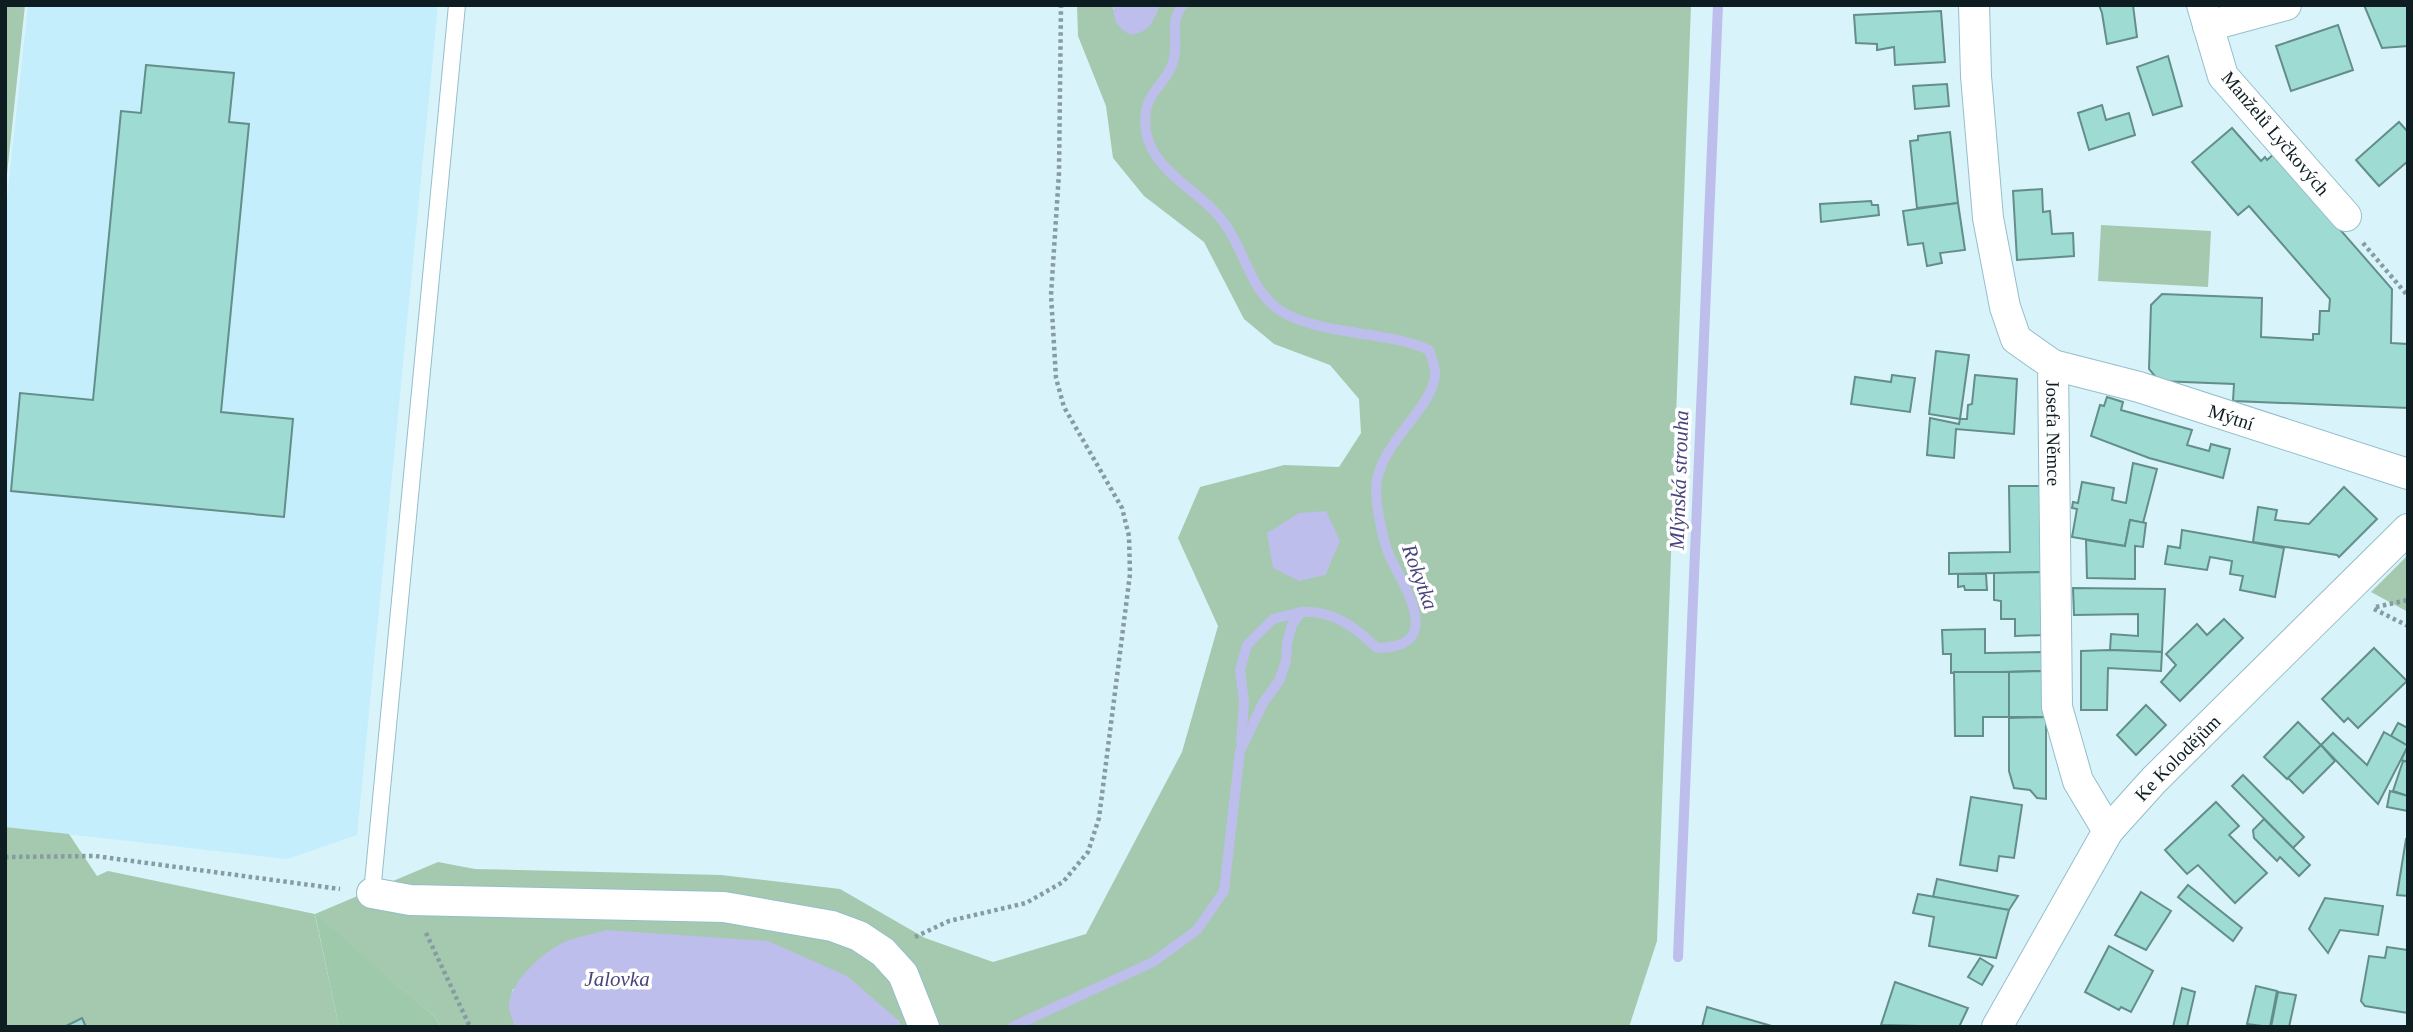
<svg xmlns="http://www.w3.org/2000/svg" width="2413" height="1032" font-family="Georgia,serif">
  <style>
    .built { fill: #c4eefb }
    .green { fill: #a4c9af; fill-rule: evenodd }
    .forest { fill: #9ec9aa }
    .water { fill: #bdbeeb }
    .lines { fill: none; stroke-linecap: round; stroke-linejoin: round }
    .stream { stroke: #bdbeeb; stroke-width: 10 }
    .building { fill: #9ddbd3; stroke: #638e89; stroke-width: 2 }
    .lane-casing { stroke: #94becb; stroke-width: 18 }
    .street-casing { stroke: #94becb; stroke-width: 32 }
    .path { stroke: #869ba2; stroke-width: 4.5; stroke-dasharray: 3.5 3.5; stroke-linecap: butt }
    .lane { stroke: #fff; stroke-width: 16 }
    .street { stroke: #fff; stroke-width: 30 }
    .labels { text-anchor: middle; stroke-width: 7; stroke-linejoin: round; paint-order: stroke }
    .street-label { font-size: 19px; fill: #0d1d22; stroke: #fff }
    .water-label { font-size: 21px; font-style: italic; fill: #48447e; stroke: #fff }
  </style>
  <rect width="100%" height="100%" fill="#d9f3fb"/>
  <path class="built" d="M 28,5 L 438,5 L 357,835 L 287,859 L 5,827 L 5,217 Z"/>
  <g class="green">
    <path d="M 5,5 L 25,5 L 5,193 Z"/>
    <path d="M 1077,5 L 1114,5 L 1113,9 L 1155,16 L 1159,5 L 1691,5 L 1657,941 L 1629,1027 L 901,1027 L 898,1020 L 513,989 C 509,1004 509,1012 516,1027 L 441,1027 L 434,1016 L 315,915 L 339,1027 L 5,1027 L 5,827 L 69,834 L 97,876 L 108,871 L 315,914 L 438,862 L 475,869 L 721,875 L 840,889 L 925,938 L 993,962 L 1086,934 L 1182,752 L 1218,626 L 1178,538 L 1200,487 L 1284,465 L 1339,467 L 1361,433 L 1359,399 L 1330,365 L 1274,344 L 1244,319 L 1204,242 L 1144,196 L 1113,158 L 1106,106 L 1078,36 ZM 1326,512 L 1339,541 L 1325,575 Z"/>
    <path d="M 2101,225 L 2211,231 L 2208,287 L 2098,281 Z"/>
    <path d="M 2408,555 L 2408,612 L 2371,592 Z"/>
  </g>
  <path class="forest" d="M 315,914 L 434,1016 L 441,1027 L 339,1027 Z"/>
  <g class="water">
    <path d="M 1114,5 L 1159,5 C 1153,23 1150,31 1131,35 C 1118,29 1112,20 1114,5 Z"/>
    <path d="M 1326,511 L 1340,541 L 1325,575 L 1299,581 L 1273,568 L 1267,533 L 1299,513 Z"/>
    <path d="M 606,930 L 768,941 L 847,976 L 898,1020 L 901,1027 L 516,1027 C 513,1020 509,1014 509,1006 C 510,980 546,949 569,940 C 581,936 594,934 606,930 Z"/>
  </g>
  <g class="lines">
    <g class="stream">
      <path d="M 1241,742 L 1244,702 L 1240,670 L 1247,645 L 1273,619 L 1301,612"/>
      <path d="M 1678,957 L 1718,5"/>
      <path d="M 1012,1027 L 1153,962 L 1197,930 L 1224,891 L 1240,751 L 1263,703 L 1279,681 L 1286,661 L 1287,643 L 1292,625 L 1301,612 C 1333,610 1355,627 1377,648 C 1445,648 1406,590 1390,557 C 1383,542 1376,506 1376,489 C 1377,445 1431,411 1435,376 C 1436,368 1432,358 1429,350 C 1385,330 1321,336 1281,311 C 1251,292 1246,255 1227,227 C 1202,187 1137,169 1146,111 C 1148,94 1166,81 1172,65 C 1181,43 1167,23 1183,5"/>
    </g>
  </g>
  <g class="building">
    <path d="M 2099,5 L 2133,5 L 2137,37 L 2107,44 L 2102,13 Z"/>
    <path d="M 2364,5 L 2408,5 L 2408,46 L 2382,48 Z"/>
    <path d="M 1941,11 L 1945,62 L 1895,65 L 1894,47 L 1877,50 L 1877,44 L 1856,43 L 1854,15 Z"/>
    <path d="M 2338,25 L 2353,70 L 2291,91 L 2276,46 Z"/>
    <path d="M 2168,56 L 2182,106 L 2153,115 L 2137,67 Z"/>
    <path d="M 146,65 L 234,73 L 229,122 L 249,124 L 221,412 L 293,419 L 284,517 L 11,491 L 20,393 L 93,400 L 121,111 L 141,113 Z"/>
    <path d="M 1947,84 L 1949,106 L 1915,109 L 1913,86 Z"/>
    <path d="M 2102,105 L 2106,120 L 2129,113 L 2135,135 L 2089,150 L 2078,113 Z"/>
    <path d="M 2399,122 L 2408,132 L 2408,161 L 2379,186 L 2356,160 Z"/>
    <path d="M 2232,128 L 2261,161 L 2265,157 L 2267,160 L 2274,154 L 2392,289 L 2391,343 L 2408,344 L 2408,408 L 2233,401 L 2234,384 L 2159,381 L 2149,369 L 2151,305 L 2162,294 L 2262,298 L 2261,337 L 2313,340 L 2313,334 L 2319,334 L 2320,311 L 2329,311 L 2330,299 L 2249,206 L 2238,215 L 2192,162 Z"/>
    <path d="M 1950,132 L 1958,203 L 1917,208 L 1910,141 L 1918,140 L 1918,136 Z"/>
    <path d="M 2042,189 L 2043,212 L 2050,211 L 2052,234 L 2073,233 L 2074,256 L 2017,260 L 2013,191 Z"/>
    <path d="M 1871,201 L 1872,205 L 1878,205 L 1879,215 L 1821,222 L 1820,204 Z"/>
    <path d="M 1958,203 L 1965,250 L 1940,253 L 1942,263 L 1927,266 L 1923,243 L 1908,245 L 1903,211 Z"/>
    <path d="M 1936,351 L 1969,355 L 1960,419 L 1929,414 Z"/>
    <path d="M 1892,375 L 1915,378 L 1910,412 L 1851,404 L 1855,377 L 1891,382 Z"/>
    <path d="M 1975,375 L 2017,379 L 2014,434 L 1956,429 L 1954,458 L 1927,455 L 1930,418 L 1959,424 L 1960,419 L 1967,419 L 1968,405 L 1972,404 Z"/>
    <path d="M 2107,397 L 2123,402 L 2121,410 L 2192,430 L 2187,445 L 2209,451 L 2211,444 L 2230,449 L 2223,478 L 2149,458 L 2091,436 L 2100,405 L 2104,406 Z"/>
    <path d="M 2133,463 L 2157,469 L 2143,523 L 2130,520 L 2125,546 L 2072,537 L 2077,509 L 2072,508 L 2073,502 L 2078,503 L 2082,482 L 2114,488 L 2112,500 L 2126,503 Z"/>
    <path d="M 2009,486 L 2041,486 L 2044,572 L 1949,574 L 1949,553 L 2010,552 Z"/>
    <path d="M 2344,487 L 2377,519 L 2339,557 L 2337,555 L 2253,542 L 2258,507 L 2277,510 L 2275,520 L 2309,524 Z"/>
    <path d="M 2130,520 L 2146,523 L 2143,547 L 2135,546 L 2135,579 L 2087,578 L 2086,540 L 2125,546 Z"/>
    <path d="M 2182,530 L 2284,548 L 2275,597 L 2240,590 L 2243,576 L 2230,574 L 2232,561 L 2210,557 L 2207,570 L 2165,564 L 2168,546 L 2180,548 Z"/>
    <path d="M 2044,572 L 2044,635 L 2015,636 L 2015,619 L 2001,619 L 2001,601 L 1994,600 L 1994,573 Z"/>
    <path d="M 1958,574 L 1986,574 L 1987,590 L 1965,590 L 1964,586 L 1958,587 Z"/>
    <path d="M 2073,588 L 2165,589 L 2162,652 L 2110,650 L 2111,634 L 2138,636 L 2138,614 L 2074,615 Z"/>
    <path d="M 2224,619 L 2243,638 L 2180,701 L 2161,682 L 2176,665 L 2166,654 L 2197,624 L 2207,635 Z"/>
    <path d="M 1985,629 L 1985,653 L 2044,652 L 2045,671 L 1951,673 L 1951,654 L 1943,654 L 1942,630 Z"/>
    <path d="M 2374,648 L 2407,681 L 2358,728 L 2348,718 L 2344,722 L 2322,699 Z"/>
    <path d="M 2110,650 L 2162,652 L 2161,671 L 2108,668 L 2107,710 L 2081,710 L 2081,651 Z"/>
    <path d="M 2045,671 L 2046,717 L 2009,717 L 2009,672 Z"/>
    <path d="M 1954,672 L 2009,672 L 2009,717 L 1983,717 L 1983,736 L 1955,736 Z"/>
    <path d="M 2146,705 L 2166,725 L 2136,755 L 2117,735 Z"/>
    <path d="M 2046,717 L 2046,799 L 2037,798 L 2030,790 L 2014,788 L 2009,771 L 2009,718 Z"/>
    <path d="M 2298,722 L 2321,745 L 2287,779 L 2264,757 Z"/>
    <path d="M 2398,723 L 2408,728 L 2408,746 L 2391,736 Z"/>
    <path d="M 2384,732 L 2408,746 L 2378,804 L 2321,745 L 2333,733 L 2367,765 Z"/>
    <path d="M 2321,745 L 2335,761 L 2303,793 L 2288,778 Z"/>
    <path d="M 2408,746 L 2408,762 L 2401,760 Z"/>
    <path d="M 2403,761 L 2408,762 L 2408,796 L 2393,791 Z"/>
    <path d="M 2243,775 L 2304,837 L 2293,848 L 2232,786 Z"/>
    <path d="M 2390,791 L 2408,796 L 2408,811 L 2387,807 Z"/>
    <path d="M 1971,797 L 2022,805 L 2014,858 L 1999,856 L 1997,871 L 1960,865 Z"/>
    <path d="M 2216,802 L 2239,826 L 2229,835 L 2267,873 L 2235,903 L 2198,865 L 2187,874 L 2165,850 Z"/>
    <path d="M 2264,819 L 2310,865 L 2299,876 L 2280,857 L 2277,861 L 2254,838 L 2253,830 Z"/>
    <path d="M 2406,839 L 2408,839 L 2408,896 L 2397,895 Z"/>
    <path d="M 1937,879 L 2018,896 L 2009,910 L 1933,897 Z"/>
    <path d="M 2188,885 L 2242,928 L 2233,941 L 2178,897 Z"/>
    <path d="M 2141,892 L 2171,911 L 2146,950 L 2115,935 Z"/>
    <path d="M 1918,894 L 2009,910 L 1996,958 L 1929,946 L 1934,917 L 1913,913 Z"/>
    <path d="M 2325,898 L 2383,906 L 2378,935 L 2340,930 L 2328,953 L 2309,929 Z"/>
    <path d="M 2109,946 L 2153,971 L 2131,1012 L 2121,1007 L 2119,1010 L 2085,992 Z"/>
    <path d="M 2387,947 L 2408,950 L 2408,1013 L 2365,1006 L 2361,1001 L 2369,956 L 2385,958 Z"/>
    <path d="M 1980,958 L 1993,966 L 1982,985 L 1968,977 Z"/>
    <path d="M 1895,982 L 1968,1008 L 1959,1027 L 1881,1025 Z"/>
    <path d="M 2256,986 L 2277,991 L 2270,1027 L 2247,1024 Z"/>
    <path d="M 2182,988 L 2195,992 L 2187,1027 L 2173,1027 Z"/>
    <path d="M 2278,992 L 2296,995 L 2289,1027 L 2271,1027 Z"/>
    <path d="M 1707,1007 L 1775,1027 L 1702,1027 Z"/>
    <path d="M 82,1018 L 86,1027 L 64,1027 Z"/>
  </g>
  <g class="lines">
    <defs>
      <path id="lane" d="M 372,893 L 457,5"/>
      <g id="street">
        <path id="s1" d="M 1974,5 L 1976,76 L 1988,218 L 2005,307 L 2016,339 L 2053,365 L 2139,387 L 2408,474"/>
        <path d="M 2202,5 L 2223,76 L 2346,216"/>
        <path d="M 2208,26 L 2286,5"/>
        <path id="s2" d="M 2053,365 L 2057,707 L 2078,781 L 2108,831"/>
        <path d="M 372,893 L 410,900 L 724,907 L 832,926 L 859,936 L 883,952 L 903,974 L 924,1027"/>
        <path id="s3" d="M 1997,1027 L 2108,831 L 2154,780 L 2408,529"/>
      </g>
    </defs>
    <use href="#lane" class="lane-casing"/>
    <use href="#street" class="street-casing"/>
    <g class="path">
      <path d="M 2363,243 L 2408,296"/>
      <path d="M 2376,607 L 2408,600"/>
      <path d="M 2374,609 L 2408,626"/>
      <path d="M 5,857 L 95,856 L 340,889"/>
      <path d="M 426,933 L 470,1027"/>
      <path d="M 915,937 L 949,921 L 1026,903 L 1063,882 L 1088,852 L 1099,818 L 1130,574 L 1129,536 L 1122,508 L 1064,407 L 1056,378 L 1051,295 L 1059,173 L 1061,5"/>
    </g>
    <use href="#lane" class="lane"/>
    <use href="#street" class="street"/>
  </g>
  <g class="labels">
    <g class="street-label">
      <text transform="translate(2276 133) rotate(50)" y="7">Manželů Lyčkových</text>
      <text dy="7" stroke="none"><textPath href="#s1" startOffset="569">Mýtní</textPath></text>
      <text dy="7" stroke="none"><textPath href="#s2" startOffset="68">Josefa Němce</textPath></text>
      <text dy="7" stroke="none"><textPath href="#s3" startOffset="326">Ke Kolodějům</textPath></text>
    </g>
    <g class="water-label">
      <text transform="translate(1679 480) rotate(-88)" y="7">Mlýnská strouha</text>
      <text transform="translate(1420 577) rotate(70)" y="7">Rokytka</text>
      <text x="617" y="986">Jalovka</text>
    </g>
  </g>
  <rect width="2413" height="1032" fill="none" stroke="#0d1d22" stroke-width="14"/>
</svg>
